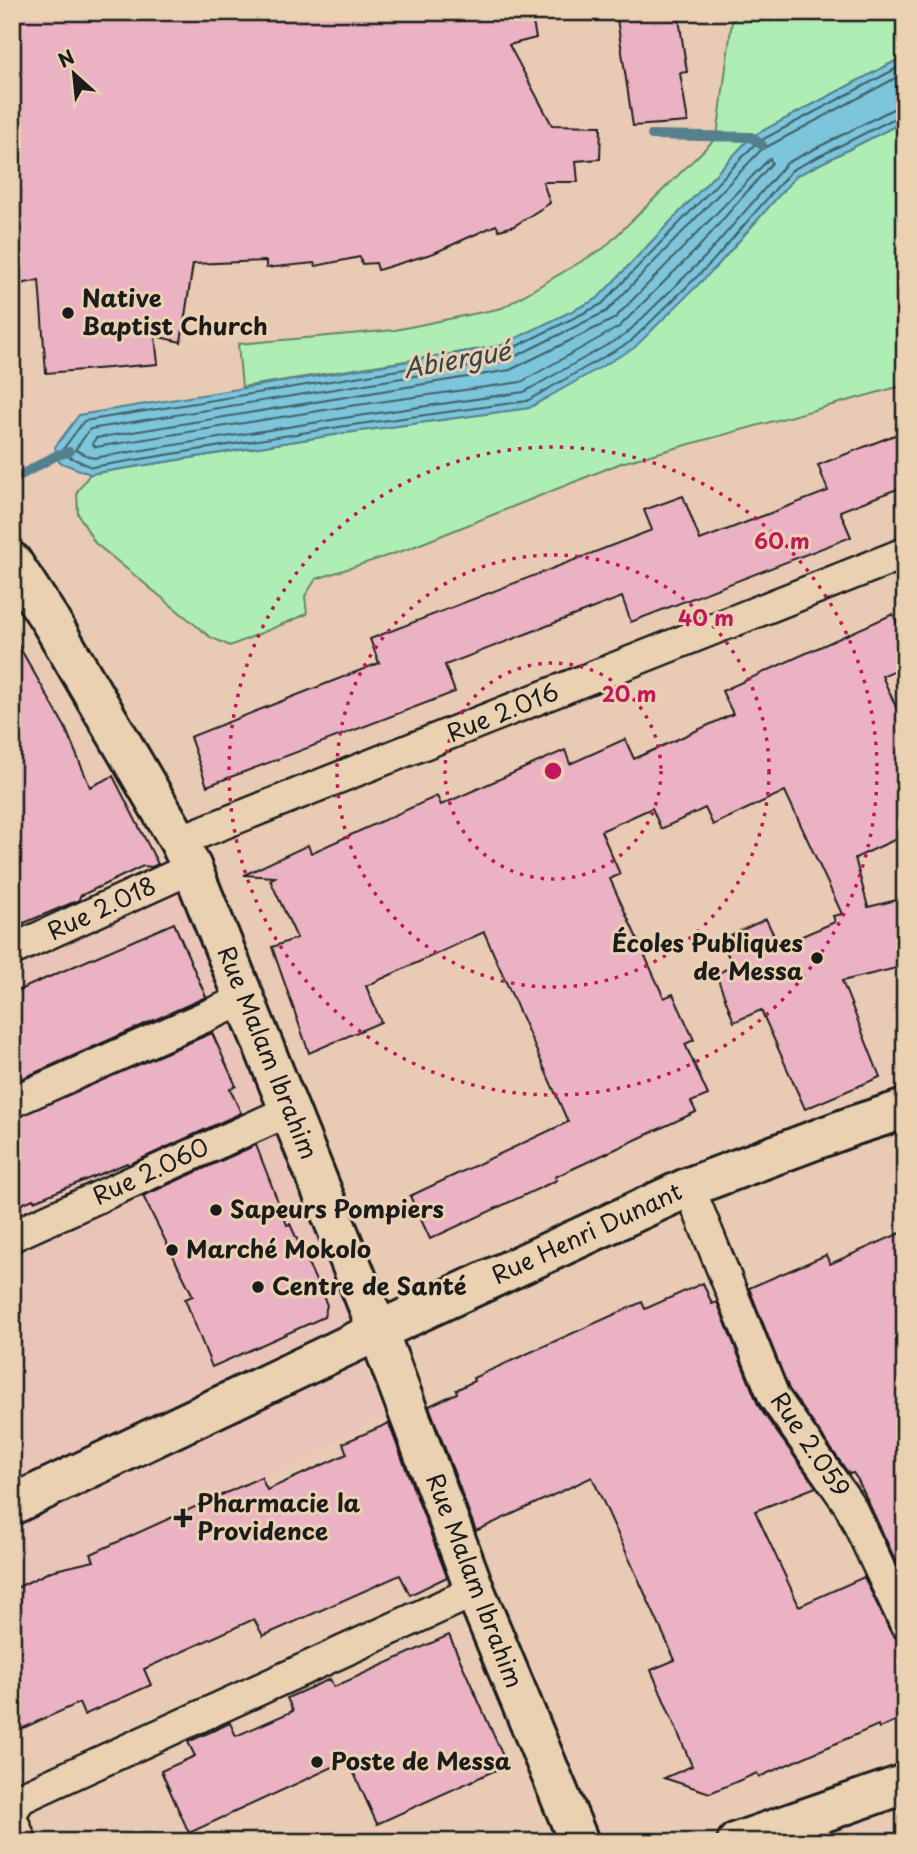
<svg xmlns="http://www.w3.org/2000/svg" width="917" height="1854" font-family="'Playpen Sans',sans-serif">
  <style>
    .built { fill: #eac4b9 }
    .green { fill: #aeeeb5; stroke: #658568; stroke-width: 2 }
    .water { fill: #7bc5db; stroke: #55818f; stroke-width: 2 }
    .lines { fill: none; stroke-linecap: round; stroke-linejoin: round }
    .shore { stroke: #426068; stroke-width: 2 }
    .stream { stroke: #55818f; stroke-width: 10 }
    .building { fill: #ebb2c3; stroke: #1c1c1c; stroke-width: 2 }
    .street-casing { stroke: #1c1c1c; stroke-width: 35 }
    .secondary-casing { stroke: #1c1c1c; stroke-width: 44 }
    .primary-casing { stroke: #1c1c1c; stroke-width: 44 }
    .street { stroke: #e9d1b1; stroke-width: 30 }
    .secondary { stroke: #e9d1b1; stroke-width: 38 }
    .primary { stroke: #e9d1b1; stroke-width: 38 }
    .ring { fill: none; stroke: #c2185b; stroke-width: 3.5; stroke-dasharray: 3.5 7 }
    .poi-dot { fill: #1c1c1c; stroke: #e9d1b1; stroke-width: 2.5 }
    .labels { text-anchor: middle; stroke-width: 6; stroke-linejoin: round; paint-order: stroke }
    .poi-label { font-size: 24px; font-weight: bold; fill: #1c1c1c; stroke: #e9d1b1; text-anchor: start }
    .street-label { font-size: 24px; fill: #1c1c1c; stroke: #e9d1b1 }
    .water-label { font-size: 26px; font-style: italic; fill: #34464c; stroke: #e9d1b1 }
    .centre { fill: #c2185b; stroke: #e9d1b1; stroke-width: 3.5 }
    .ring-label { font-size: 21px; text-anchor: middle; font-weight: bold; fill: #c2185b; stroke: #e9d1b1; stroke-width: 6; stroke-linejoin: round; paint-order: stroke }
  </style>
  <rect width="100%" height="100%" fill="#e9cbb5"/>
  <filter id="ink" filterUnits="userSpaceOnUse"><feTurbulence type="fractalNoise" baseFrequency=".0143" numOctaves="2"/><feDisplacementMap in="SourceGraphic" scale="14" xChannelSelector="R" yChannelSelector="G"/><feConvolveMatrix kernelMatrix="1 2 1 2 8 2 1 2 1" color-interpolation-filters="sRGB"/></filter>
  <g filter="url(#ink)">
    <path class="built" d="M 171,866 L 366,1345 L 354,1351 L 385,1414 L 267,1479 L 12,1600 L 12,924 L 160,868 Z"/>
    <g class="green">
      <path d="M 743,12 L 905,12 L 905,56 L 751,137 L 597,299 L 500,346 L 242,387 L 238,344 L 395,330 L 502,308 L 604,248 L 717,137 L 732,21 Z"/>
      <path d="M 905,121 L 905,385 L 621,463 L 408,549 L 316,579 L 305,596 L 307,614 L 230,646 L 210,637 L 95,543 L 78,514 L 77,492 L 90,474 L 346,433 L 529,408 L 717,266 L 796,176 Z"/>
    </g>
    <path class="water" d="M 905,56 L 905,121 L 796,176 L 717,266 L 634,348 L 529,408 L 346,433 L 90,474 L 59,462 L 55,447 L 79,415 L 500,346 L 597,299 L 751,137 Z"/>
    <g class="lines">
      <g class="shore">
        <path d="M 905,64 L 756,143 L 602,304 L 503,353 L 84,421 L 64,448 L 65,455 L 92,467 L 345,426 L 527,401 L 630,342 L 712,262 L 792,170 L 899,116 L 905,115"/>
        <path d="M 905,73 L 761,150 L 607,311 L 506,361 L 90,429 L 75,450 L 93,458 L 344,418 L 524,392 L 625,335 L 706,256 L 787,163 L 895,108 L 905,106"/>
        <path d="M 770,158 L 772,163 L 698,248 L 619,327 L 521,382 L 343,407 L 96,447 L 92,444 L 96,438 L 510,370 L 614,319 Z"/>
      </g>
      <g class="stream">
        <path d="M 652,135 L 751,137 L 762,145"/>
        <path d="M 12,480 L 57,455 L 69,452"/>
      </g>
    </g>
    <g class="building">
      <path d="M 12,12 L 531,12 L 536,38 L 509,45 L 552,125 L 601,126 L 600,159 L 576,161 L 578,182 L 543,182 L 550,203 L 514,226 L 499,230 L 496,225 L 434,253 L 378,270 L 376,263 L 362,264 L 360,257 L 316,266 L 314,263 L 266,268 L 266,261 L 193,264 L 181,342 L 155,336 L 158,364 L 46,373 L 39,280 L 12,286 Z"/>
      <path d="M 616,12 L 678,12 L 687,72 L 680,73 L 688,122 L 633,126 Z"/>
      <path d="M 905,431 L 905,486 L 840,511 L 851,537 L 631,622 L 622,597 L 445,665 L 455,692 L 207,786 L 190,737 L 379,663 L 370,639 L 652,530 L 644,510 L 683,496 L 700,540 L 828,491 L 818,465 Z"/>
      <path d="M 893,614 L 905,640 L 905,666 L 882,676 L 905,727 L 905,835 L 855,858 L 868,907 L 905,898 L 905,966 L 842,981 L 880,1077 L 805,1109 L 761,1010 L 734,1022 L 716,974 L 733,966 L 726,951 L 737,946 L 731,935 L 766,919 L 779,946 L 835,922 L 833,916 L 842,914 L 785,791 L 713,825 L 705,808 L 661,829 L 652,808 L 601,831 L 620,874 L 610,879 L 664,998 L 673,994 L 694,1040 L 685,1044 L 708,1095 L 691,1102 L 696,1112 L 555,1177 L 557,1180 L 430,1239 L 410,1196 L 568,1122 L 484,932 L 366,986 L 381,1022 L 309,1053 L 272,947 L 297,938 L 270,880 L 275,877 L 244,875 L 308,845 L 311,853 L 437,796 L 441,805 L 565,750 L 570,764 L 625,739 L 634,759 L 733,714 L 722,691 Z"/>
      <path d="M 12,634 L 65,727 L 90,787 L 113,776 L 158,864 L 152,867 L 143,866 L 80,896 L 79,900 L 12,928 Z"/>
      <path d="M 174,923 L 206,997 L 12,1083 L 12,993 Z"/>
      <path d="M 212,1033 L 236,1086 L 230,1089 L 241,1113 L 128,1165 L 127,1163 L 34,1201 L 33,1199 L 12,1208 L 12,1119 Z"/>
      <path d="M 256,1145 L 287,1225 L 290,1224 L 327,1305 L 324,1317 L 212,1367 L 185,1299 L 193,1296 L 143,1196 Z"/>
      <path d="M 905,1231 L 905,1581 L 858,1480 L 853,1473 L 849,1474 L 789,1389 L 749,1288 L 826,1255 L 830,1264 Z"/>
      <path d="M 703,1283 L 712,1304 L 717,1302 L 759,1407 L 816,1487 L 755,1511 L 799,1606 L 864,1577 L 890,1631 L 896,1638 L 905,1640 L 905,1717 L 879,1728 L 878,1725 L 759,1777 L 757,1773 L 710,1793 L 664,1778 L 692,1766 L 651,1670 L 675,1660 L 592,1477 L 476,1531 L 429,1406 L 457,1393 L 456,1390 L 474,1381 L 473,1378 L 642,1302 L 645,1309 Z"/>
      <path d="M 387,1424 L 389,1424 L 447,1577 L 410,1595 L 400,1575 L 263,1636 L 254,1619 L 144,1669 L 151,1685 L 84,1715 L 79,1703 L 12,1733 L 12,1590 L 51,1571 L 94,1561 L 91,1554 L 261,1477 L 267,1490 L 347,1454 L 343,1443 Z"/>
      <path d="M 449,1635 L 507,1765 L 377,1824 L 348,1760 L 189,1833 L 161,1771 L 195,1756 L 188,1742 L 230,1723 L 236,1736 L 293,1711 L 287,1698 L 330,1679 L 334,1687 Z"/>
    </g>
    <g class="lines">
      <defs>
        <g id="street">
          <path d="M 179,841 L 905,553"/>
          <path d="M 12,950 L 192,868"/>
          <path d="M 12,1102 L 245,999"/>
          <path d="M 689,1187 L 774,1397 L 850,1506 L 905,1623"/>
          <path d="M 12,1236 L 291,1110"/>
          <path d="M 12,1811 L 21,1798 L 475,1591"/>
          <path d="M 12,1819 L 21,1842"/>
        </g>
        <g id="secondary">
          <path d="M 12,562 L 50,620 L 179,841 L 192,868 L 378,1331 L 475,1591 L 579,1842"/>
          <path d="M 12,1505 L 378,1331 L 689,1187 L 855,1125 L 905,1109"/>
        </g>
        <path id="primary" d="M 737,1842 L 905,1784"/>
      </defs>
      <use href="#street" class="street-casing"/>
      <use href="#secondary" class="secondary-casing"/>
      <use href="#primary" class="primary-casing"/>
      <use href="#street" class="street"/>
      <use href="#secondary" class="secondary"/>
      <use href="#primary" class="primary"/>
    </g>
  </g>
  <g class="ring">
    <circle cx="553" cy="771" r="108"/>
    <circle cx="553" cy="771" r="216"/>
    <circle cx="553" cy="771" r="324"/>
  </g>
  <g class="poi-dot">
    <circle cx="68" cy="313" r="7"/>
    <circle cx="817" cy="958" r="7"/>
    <circle cx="216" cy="1210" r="7"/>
    <circle cx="172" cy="1250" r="7"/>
    <circle cx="258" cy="1287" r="7"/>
    <path d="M179.5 1507.5h7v7h7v7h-7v7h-7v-7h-7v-7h7z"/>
    <circle cx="317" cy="1762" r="7"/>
  </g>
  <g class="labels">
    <g class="poi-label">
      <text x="82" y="307">Native<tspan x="82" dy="28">Baptist Church</tspan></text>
      <text x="803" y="952" text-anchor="end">Écoles Publiques<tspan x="803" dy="28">de Messa</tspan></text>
      <text x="230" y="1218">Sapeurs Pompiers</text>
      <text x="186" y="1258">Marché Mokolo</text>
      <text x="272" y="1295">Centre de Santé</text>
      <text x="197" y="1512">Pharmacie la<tspan x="197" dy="28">Providence</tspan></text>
      <text x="331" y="1770">Poste de Messa</text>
    </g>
    <g class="street-label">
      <text transform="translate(503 713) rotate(-22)" y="8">Rue 2.016</text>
      <text transform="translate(102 909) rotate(-25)" y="8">Rue 2.018</text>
      <text transform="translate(267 1053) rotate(68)" y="8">Rue Malam Ibrahim</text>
      <text transform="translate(151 1172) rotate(-25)" y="8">Rue 2.060</text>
      <text transform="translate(587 1234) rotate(-25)" y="8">Rue Henri Dunant</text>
      <text transform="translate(810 1445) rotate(56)" y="8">Rue 2.059</text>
      <text transform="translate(474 1581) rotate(69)" y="8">Rue Malam Ibrahim</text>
    </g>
    <g class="water-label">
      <text transform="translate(457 360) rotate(-10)" y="9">Abiergué</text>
    </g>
  </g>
  <circle cx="553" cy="771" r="10" class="centre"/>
  <g class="ring-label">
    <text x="782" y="549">60 m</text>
    <text x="706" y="626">40 m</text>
    <text x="629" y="702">20 m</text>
  </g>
  <rect width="917" height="1854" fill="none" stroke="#e9d1b1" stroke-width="42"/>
  <rect x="21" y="21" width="875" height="1812" fill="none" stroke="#1c1c1c" stroke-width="2.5" filter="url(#ink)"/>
  <g transform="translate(74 74) rotate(333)" stroke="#e9d1b1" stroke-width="5" paint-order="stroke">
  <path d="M0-5L12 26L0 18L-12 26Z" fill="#1c1c1c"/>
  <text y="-10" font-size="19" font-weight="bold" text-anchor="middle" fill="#1c1c1c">N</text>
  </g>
</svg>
